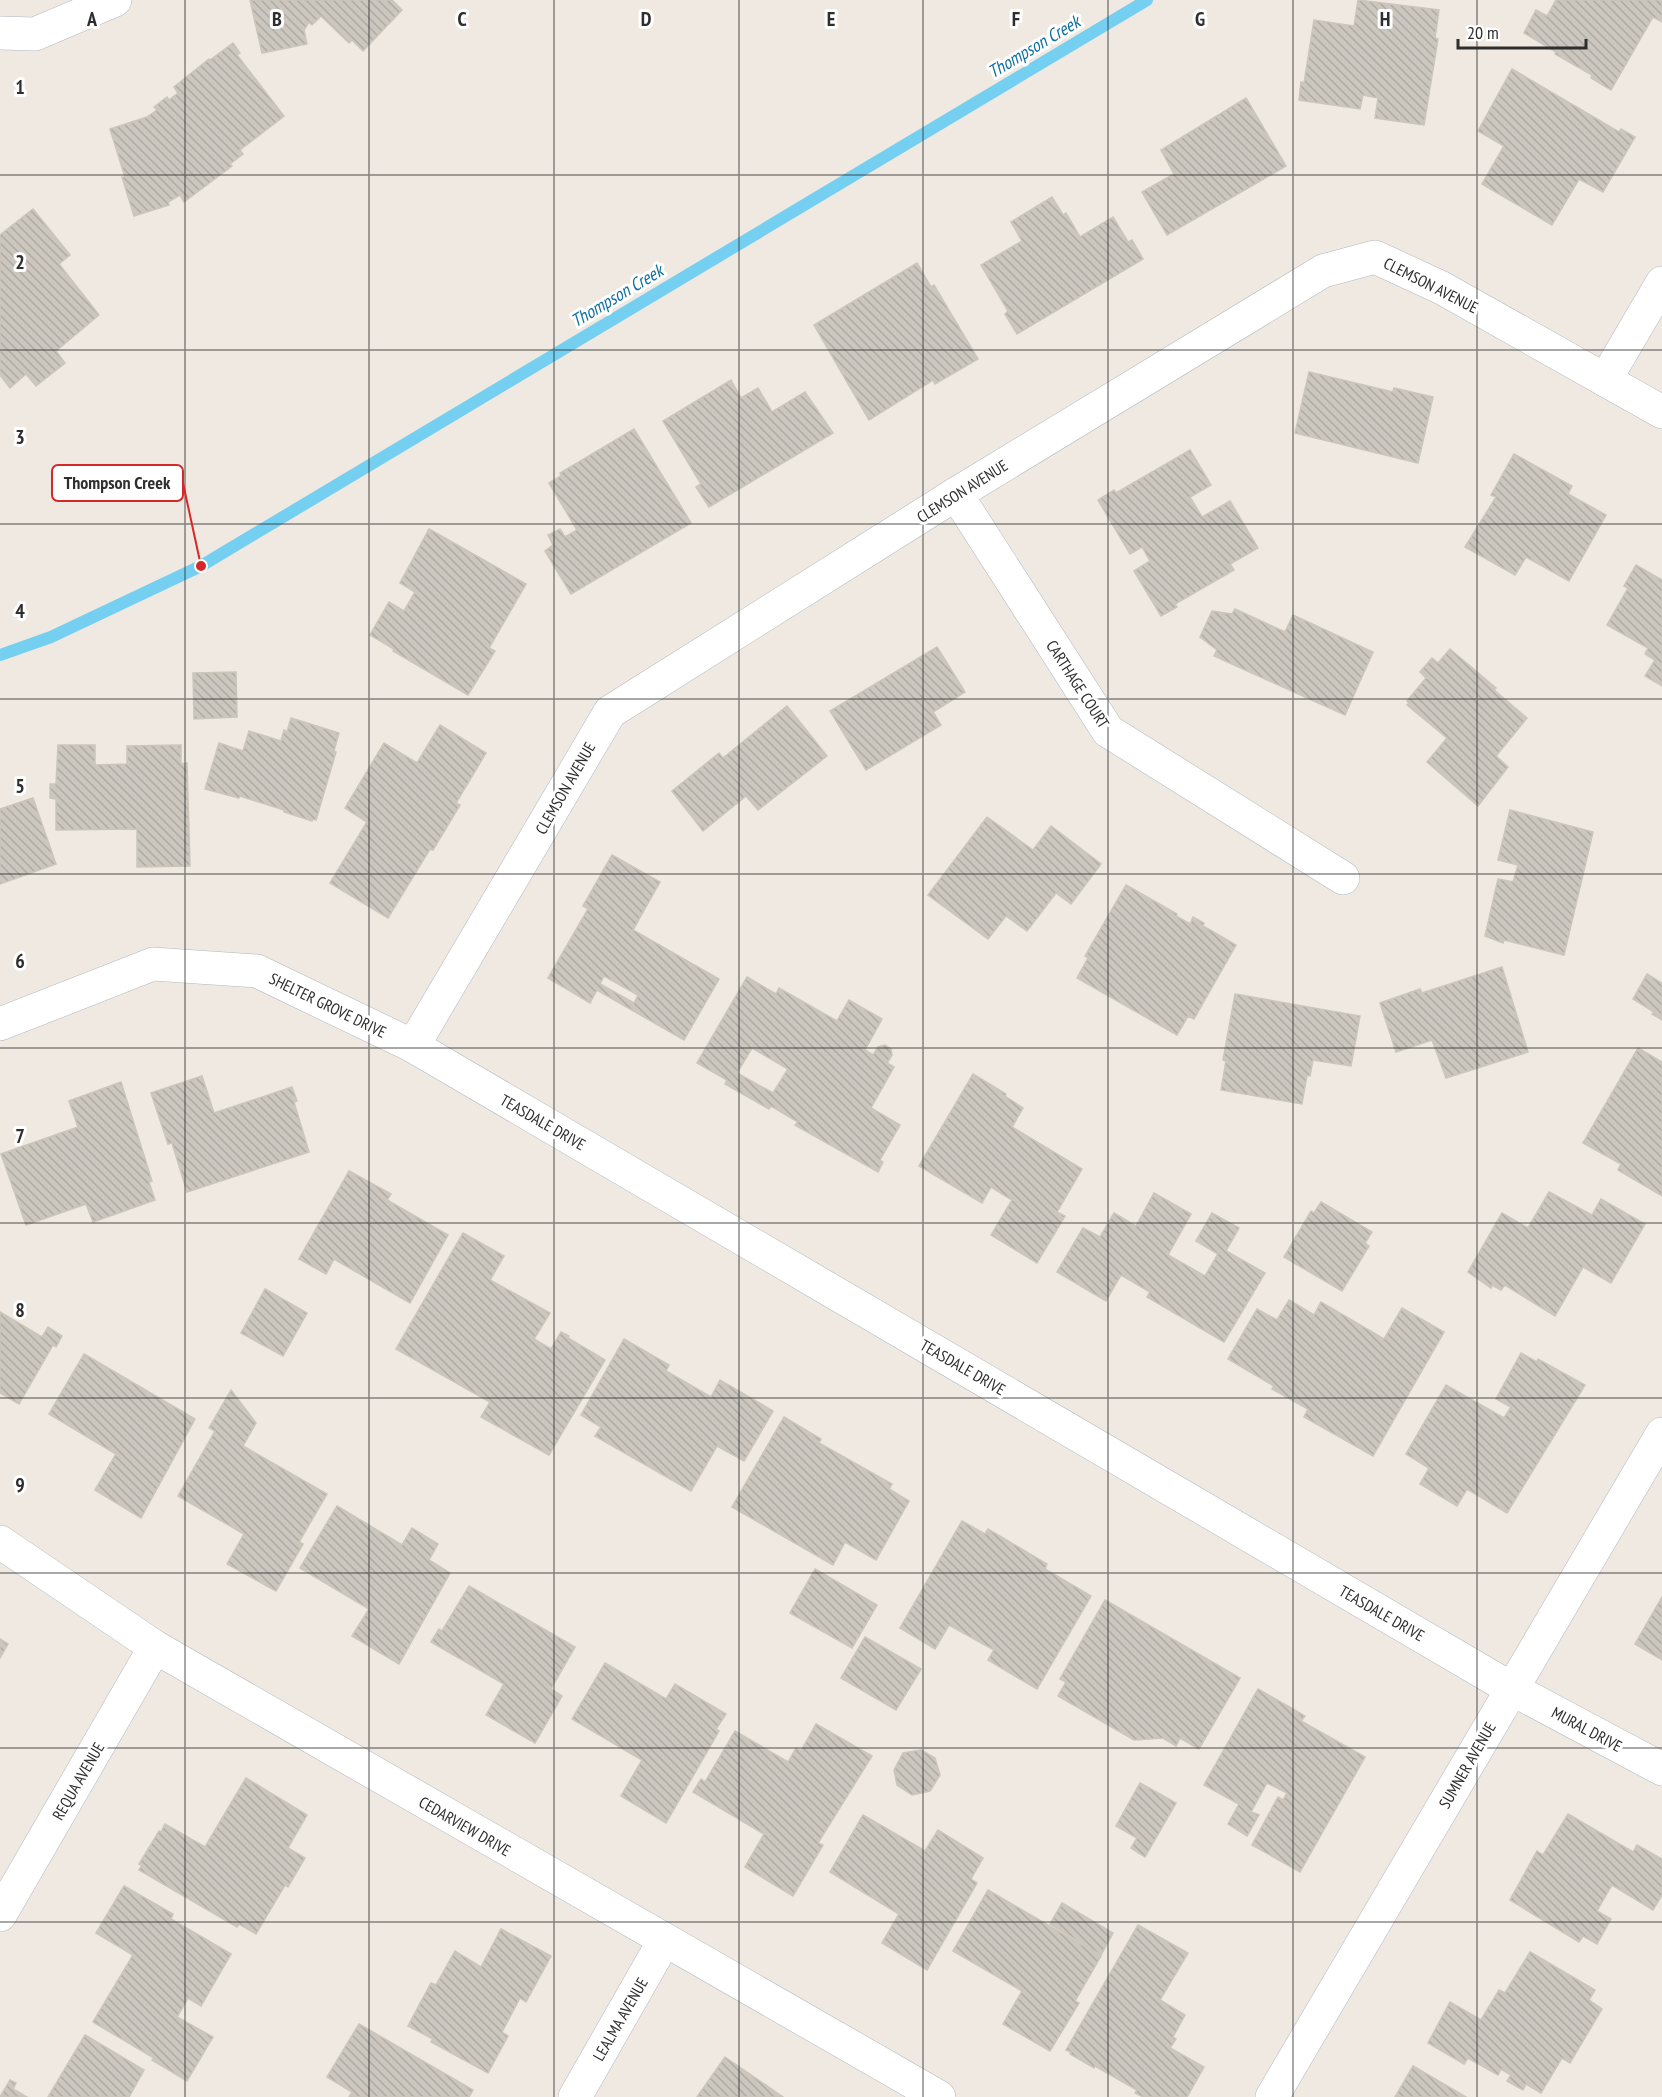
<svg xmlns="http://www.w3.org/2000/svg" width="1662" height="2097" font-family="'PT Sans Narrow',sans-serif">
  <style>
    .lines { fill: none; stroke-linecap: round; stroke-linejoin: round }
    .stream { stroke: #75cff0; stroke-width: 12 }
    .building { fill: url(#building-back-hatch); stroke: #cbc5ba; stroke-width: 1.5; fill-rule: evenodd }
    .street-casing { stroke: #b4b7c1; stroke-width: 34 }
    .street { stroke: #fff; stroke-width: 33 }
    .grid { fill: none; stroke: #2e2e2e; stroke-width: 1.5; stroke-opacity: 0.55 }
    .labels { text-anchor: middle; stroke-width: 6; stroke-linejoin: round; paint-order: stroke }
    .street-label { font-size: 16px; fill: #2e2e2e; stroke: #fff }
    .water-label { font-size: 18px; font-style: italic; fill: #0d6fa3; stroke: #fff }
    .grid-label { font-size: 20px; text-anchor: middle; font-weight: bold; fill: #2e2e2e; stroke: #fff; stroke-width: 6; stroke-linejoin: round; paint-order: stroke }
    .leader { fill: none; stroke: #d62828; stroke-width: 2 }
    .callout-dot { fill: #d62828; stroke: #fff; stroke-width: 2 }
    .callout { fill: #fff; stroke: #d62828; stroke-width: 2 }
    .callout-label { font-size: 18px; text-anchor: middle; font-weight: bold; fill: #2e2e2e }
  </style>
  <defs>
    <pattern id="building-back-hatch" width="6" height="6" patternUnits="userSpaceOnUse" patternTransform="scale(1.5)"><rect width="6" height="6" fill="#cbc7bf"/><path d="M-1 5l2 2M0 0l6 6M5-1l2 2" fill="none" stroke="#afaba4"/></pattern>
  </defs>
  <rect width="100%" height="100%" fill="#efe9e1"/>
  <g class="lines">
    <path class="stream" d="M 0,655 L 51,637 L 201,566 L 1147,0"/>
  </g>
  <g class="building">
    <path d="M 250,0 L 392,0 L 402,10 L 363,51 L 352,40 L 349,43 L 321,16 L 312,25 L 309,22 L 304,30 L 307,44 L 262,53 Z"/>
    <path d="M 1358,0 L 1439,10 L 1435,38 L 1438,39 L 1424,125 L 1375,118 L 1378,98 L 1363,95 L 1360,109 L 1299,100 L 1301,82 L 1304,83 L 1314,20 L 1354,26 Z"/>
    <path d="M 1556,0 L 1662,0 L 1662,22 L 1653,17 L 1611,90 L 1591,78 L 1592,75 L 1555,54 L 1556,52 L 1524,33 L 1536,10 L 1547,16 Z"/>
    <path d="M 233,43 L 240,53 L 237,55 L 284,116 L 240,150 L 243,154 L 230,164 L 232,166 L 184,202 L 180,195 L 168,202 L 169,205 L 134,216 L 122,177 L 125,177 L 110,129 L 147,117 L 157,110 L 154,107 L 167,97 L 169,100 L 178,93 L 174,87 L 209,59 L 210,60 Z"/>
    <path d="M 1512,69 L 1619,132 L 1621,129 L 1635,137 L 1603,192 L 1579,179 L 1552,225 L 1482,184 L 1504,146 L 1478,131 Z"/>
    <path d="M 1246,98 L 1286,166 L 1167,235 L 1142,192 L 1174,174 L 1161,150 Z"/>
    <path d="M 1052,197 L 1063,215 L 1066,213 L 1080,237 L 1113,217 L 1128,242 L 1132,240 L 1143,259 L 1017,334 L 1005,314 L 1008,311 L 981,265 L 1022,241 L 1011,222 Z"/>
    <path d="M 33,209 L 70,255 L 59,264 L 99,315 L 56,351 L 65,363 L 36,386 L 26,374 L 10,388 L 0,375 L 0,235 Z"/>
    <path d="M 917,263 L 931,287 L 934,285 L 978,359 L 935,384 L 933,380 L 869,420 L 814,325 Z"/>
    <path d="M 1309,372 L 1393,392 L 1394,388 L 1433,397 L 1418,463 L 1295,433 Z"/>
    <path d="M 731,380 L 741,398 L 758,388 L 772,412 L 805,392 L 833,433 L 709,507 L 696,487 L 701,484 L 663,421 Z"/>
    <path d="M 634,429 L 691,523 L 571,594 L 545,551 L 553,545 L 548,535 L 560,529 L 565,537 L 577,530 L 549,483 L 561,476 L 560,473 Z"/>
    <path d="M 1190,450 L 1211,485 L 1190,497 L 1202,517 L 1230,501 L 1258,548 L 1230,564 L 1234,570 L 1175,604 L 1177,607 L 1161,616 L 1134,571 L 1150,561 L 1142,547 L 1130,554 L 1098,500 L 1114,490 L 1116,493 Z"/>
    <path d="M 1514,454 L 1572,486 L 1568,494 L 1606,515 L 1569,581 L 1526,557 L 1515,575 L 1465,547 L 1496,497 L 1491,495 Z"/>
    <path d="M 429,529 L 526,584 L 489,648 L 495,651 L 468,695 L 393,651 L 394,649 L 370,635 L 389,602 L 404,611 L 415,592 L 400,583 Z"/>
    <path d="M 1636,565 L 1662,580 L 1662,686 L 1645,676 L 1655,660 L 1645,654 L 1648,648 L 1607,625 L 1628,588 L 1624,586 Z"/>
    <path d="M 1235,609 L 1285,632 L 1293,615 L 1373,652 L 1345,715 L 1214,656 L 1217,650 L 1200,637 L 1212,611 L 1232,614 Z"/>
    <path d="M 937,647 L 965,692 L 933,712 L 941,725 L 866,770 L 830,711 Z"/>
    <path d="M 1450,649 L 1496,688 L 1494,690 L 1527,718 L 1496,756 L 1508,767 L 1478,806 L 1427,762 L 1447,738 L 1407,705 L 1409,703 L 1407,701 L 1426,678 L 1420,672 L 1432,658 L 1438,663 Z"/>
    <path d="M 236,672 L 237,717 L 194,719 L 193,673 Z"/>
    <path d="M 787,706 L 827,756 L 758,810 L 746,796 L 703,831 L 672,791 L 719,753 L 723,758 Z"/>
    <path d="M 291,718 L 339,733 L 334,751 L 336,752 L 316,820 L 312,819 L 312,821 L 284,812 L 284,810 L 240,796 L 239,798 L 205,789 L 219,743 L 243,751 L 249,731 L 281,741 L 284,730 L 287,732 Z"/>
    <path d="M 440,725 L 486,753 L 456,803 L 460,805 L 433,850 L 430,849 L 388,918 L 330,883 L 367,822 L 345,808 L 384,743 L 417,763 Z"/>
    <path d="M 58,745 L 95,745 L 95,765 L 127,764 L 127,746 L 181,745 L 181,764 L 187,763 L 190,866 L 137,867 L 137,829 L 56,830 L 56,799 L 50,798 L 50,784 L 56,784 Z"/>
    <path d="M 33,798 L 56,864 L 0,884 L 0,809 Z"/>
    <path d="M 1510,810 L 1593,832 L 1564,955 L 1504,940 L 1503,943 L 1485,936 L 1498,879 L 1513,882 L 1518,865 L 1498,860 Z"/>
    <path d="M 987,817 L 1033,850 L 1051,826 L 1101,864 L 1071,904 L 1056,893 L 1027,931 L 1006,916 L 988,939 L 928,895 Z"/>
    <path d="M 612,855 L 660,882 L 633,930 L 719,979 L 684,1040 L 597,990 L 590,1003 L 548,978 L 588,909 L 583,906 ZM 604,976 L 638,995 L 634,1003 L 600,984 Z"/>
    <path d="M 1126,885 L 1177,914 L 1176,916 L 1190,924 L 1193,917 L 1204,923 L 1203,926 L 1236,945 L 1194,1019 L 1188,1016 L 1177,1035 L 1077,978 L 1088,958 L 1085,956 Z"/>
    <path d="M 1502,967 L 1528,1052 L 1446,1078 L 1432,1040 L 1396,1052 L 1380,1003 L 1420,989 L 1422,993 Z"/>
    <path d="M 1647,974 L 1662,983 L 1662,1020 L 1652,1014 L 1654,1012 L 1633,999 Z"/>
    <path d="M 747,977 L 776,994 L 779,988 L 837,1021 L 849,1000 L 882,1019 L 865,1050 L 873,1055 L 878,1047 L 885,1045 L 891,1049 L 892,1055 L 887,1063 L 894,1067 L 871,1108 L 900,1125 L 880,1160 L 883,1162 L 878,1172 L 795,1125 L 798,1122 L 771,1106 L 769,1109 L 725,1084 L 727,1080 L 697,1063 ZM 752,1048 L 788,1069 L 773,1093 L 737,1073 Z"/>
    <path d="M 1235,994 L 1360,1016 L 1351,1066 L 1313,1060 L 1310,1076 L 1307,1075 L 1302,1104 L 1221,1090 L 1226,1061 L 1223,1060 Z"/>
    <path d="M 1638,1048 L 1662,1062 L 1662,1196 L 1618,1170 L 1621,1164 L 1583,1143 Z"/>
    <path d="M 973,1074 L 1006,1094 L 1005,1096 L 1023,1108 L 1012,1127 L 1082,1169 L 1057,1212 L 1065,1216 L 1037,1263 L 991,1235 L 1012,1200 L 991,1187 L 982,1203 L 919,1166 Z"/>
    <path d="M 202,1076 L 214,1113 L 292,1087 L 297,1101 L 294,1102 L 309,1152 L 187,1192 L 172,1143 L 168,1144 L 151,1093 Z"/>
    <path d="M 121,1082 L 152,1181 L 149,1182 L 155,1200 L 93,1222 L 86,1204 L 26,1225 L 1,1154 L 78,1127 L 69,1101 Z"/>
    <path d="M 349,1171 L 391,1194 L 387,1200 L 448,1235 L 410,1303 L 334,1259 L 326,1274 L 299,1259 Z"/>
    <path d="M 1549,1192 L 1592,1215 L 1601,1199 L 1645,1224 L 1611,1283 L 1583,1267 L 1555,1316 L 1505,1285 L 1501,1290 L 1492,1285 L 1491,1288 L 1468,1272 L 1502,1213 L 1528,1228 Z"/>
    <path d="M 1154,1193 L 1191,1214 L 1168,1255 L 1205,1276 L 1218,1254 L 1196,1241 L 1212,1213 L 1239,1228 L 1226,1251 L 1265,1273 L 1224,1342 L 1147,1297 L 1150,1292 L 1121,1275 L 1106,1301 L 1057,1272 L 1083,1228 L 1100,1237 L 1114,1213 L 1136,1226 Z"/>
    <path d="M 1321,1202 L 1372,1232 L 1365,1243 L 1369,1246 L 1342,1291 L 1284,1257 L 1311,1211 L 1314,1213 Z"/>
    <path d="M 463,1233 L 504,1256 L 490,1280 L 550,1313 L 534,1339 L 551,1349 L 561,1332 L 569,1336 L 568,1338 L 605,1360 L 549,1455 L 481,1417 L 490,1402 L 396,1349 Z"/>
    <path d="M 265,1289 L 307,1313 L 283,1356 L 241,1333 Z"/>
    <path d="M 1289,1300 L 1314,1315 L 1321,1302 L 1384,1339 L 1402,1308 L 1444,1332 L 1373,1456 L 1304,1417 L 1308,1409 L 1272,1389 L 1274,1386 L 1228,1359 L 1257,1309 L 1277,1320 Z"/>
    <path d="M 0,1312 L 42,1337 L 48,1327 L 62,1336 L 56,1347 L 53,1345 L 19,1404 L 0,1393 Z"/>
    <path d="M 624,1339 L 669,1365 L 666,1371 L 711,1397 L 720,1380 L 773,1411 L 744,1461 L 717,1446 L 691,1491 L 595,1436 L 601,1427 L 581,1415 Z"/>
    <path d="M 1521,1353 L 1537,1362 L 1538,1359 L 1585,1385 L 1507,1513 L 1467,1489 L 1457,1506 L 1420,1484 L 1429,1468 L 1406,1454 L 1446,1385 L 1504,1418 L 1511,1407 L 1496,1399 Z"/>
    <path d="M 84,1354 L 195,1419 L 141,1518 L 95,1490 L 116,1454 L 49,1414 Z"/>
    <path d="M 231,1390 L 256,1423 L 243,1446 L 327,1494 L 299,1542 L 303,1544 L 276,1591 L 227,1564 L 244,1534 L 178,1496 L 215,1431 L 209,1428 Z"/>
    <path d="M 784,1417 L 821,1439 L 819,1443 L 892,1484 L 889,1489 L 909,1501 L 876,1560 L 845,1542 L 833,1565 L 732,1507 Z"/>
    <path d="M 337,1506 L 402,1545 L 412,1528 L 438,1544 L 429,1560 L 450,1573 L 399,1664 L 352,1636 L 369,1609 L 300,1568 Z"/>
    <path d="M 962,1521 L 985,1534 L 988,1529 L 1047,1564 L 1045,1569 L 1091,1596 L 1037,1689 L 988,1660 L 994,1650 L 949,1625 L 935,1649 L 900,1628 Z"/>
    <path d="M 815,1569 L 877,1605 L 852,1648 L 790,1613 Z"/>
    <path d="M 469,1586 L 575,1647 L 551,1689 L 562,1696 L 535,1743 L 486,1715 L 504,1684 L 431,1642 L 439,1629 L 442,1631 Z"/>
    <path d="M 1662,1597 L 1662,1660 L 1635,1644 Z"/>
    <path d="M 1105,1600 L 1240,1678 L 1199,1749 L 1180,1738 L 1176,1746 L 1163,1738 L 1134,1740 L 1058,1696 L 1066,1682 L 1060,1679 Z"/>
    <path d="M 865,1637 L 921,1669 L 896,1710 L 841,1678 Z"/>
    <path d="M 0,1639 L 8,1644 L 0,1658 Z"/>
    <path d="M 605,1663 L 666,1699 L 675,1684 L 726,1714 L 716,1729 L 719,1731 L 666,1823 L 621,1796 L 642,1760 L 572,1719 Z"/>
    <path d="M 1258,1689 L 1305,1716 L 1301,1721 L 1365,1757 L 1300,1872 L 1252,1845 L 1278,1797 L 1283,1800 L 1287,1793 L 1267,1783 L 1251,1812 L 1259,1815 L 1247,1836 L 1228,1824 L 1239,1804 L 1204,1785 Z"/>
    <path d="M 816,1724 L 872,1756 L 818,1843 L 823,1845 L 793,1896 L 745,1867 L 764,1834 L 693,1792 L 701,1779 L 705,1782 L 735,1731 L 788,1762 L 796,1748 L 801,1751 Z"/>
    <path d="M 921,1750 L 935,1758 L 940,1775 L 930,1791 L 912,1795 L 897,1785 L 894,1770 L 903,1753 Z"/>
    <path d="M 246,1778 L 307,1815 L 288,1848 L 305,1858 L 288,1887 L 285,1885 L 256,1934 L 239,1924 L 237,1927 L 139,1870 L 142,1865 L 139,1864 L 159,1831 L 161,1832 L 165,1824 L 205,1847 Z"/>
    <path d="M 1140,1783 L 1176,1803 L 1145,1857 L 1131,1848 L 1137,1838 L 1116,1826 Z"/>
    <path d="M 1568,1814 L 1633,1852 L 1637,1845 L 1662,1859 L 1662,1895 L 1653,1910 L 1612,1885 L 1597,1911 L 1611,1919 L 1597,1944 L 1583,1936 L 1579,1942 L 1510,1900 L 1537,1851 L 1543,1855 Z"/>
    <path d="M 863,1815 L 925,1851 L 938,1830 L 983,1858 L 971,1879 L 977,1883 L 927,1970 L 882,1943 L 899,1914 L 830,1872 Z"/>
    <path d="M 124,1886 L 173,1914 L 171,1919 L 231,1954 L 201,2006 L 188,1998 L 177,2017 L 213,2037 L 187,2081 L 152,2060 L 154,2058 L 93,2022 L 133,1955 L 96,1933 Z"/>
    <path d="M 988,1890 L 1101,1956 L 1075,2001 L 1079,2003 L 1050,2051 L 1003,2024 L 1022,1991 L 953,1951 Z"/>
    <path d="M 1062,1903 L 1113,1933 L 1101,1955 L 1050,1924 Z"/>
    <path d="M 1138,1925 L 1188,1953 L 1160,2000 L 1185,2015 L 1173,2037 L 1176,2039 L 1170,2048 L 1204,2067 L 1187,2097 L 1143,2097 L 1135,2093 L 1137,2090 L 1095,2066 L 1094,2068 L 1070,2054 L 1071,2052 L 1066,2050 Z"/>
    <path d="M 501,1929 L 551,1956 L 526,2002 L 520,1998 L 502,2032 L 508,2036 L 488,2073 L 431,2042 L 433,2039 L 408,2026 L 431,1983 L 436,1985 L 455,1951 L 481,1967 Z"/>
    <path d="M 1530,1952 L 1595,1990 L 1589,2000 L 1602,2009 L 1570,2063 L 1562,2058 L 1541,2093 L 1526,2084 L 1523,2090 L 1507,2081 L 1511,2075 L 1501,2069 L 1498,2075 L 1468,2058 L 1464,2064 L 1428,2043 L 1450,2002 L 1481,2020 L 1499,1990 L 1505,1993 Z"/>
    <path d="M 359,2024 L 473,2090 L 469,2097 L 349,2097 L 352,2092 L 327,2077 Z"/>
    <path d="M 85,2035 L 144,2070 L 129,2097 L 48,2097 Z"/>
    <path d="M 725,2057 L 783,2097 L 697,2097 Z"/>
    <path d="M 1413,2066 L 1466,2097 L 1395,2097 Z"/>
    <path d="M 10,2080 L 16,2083 L 13,2089 L 27,2097 L 0,2097 Z"/>
  </g>
  <g class="lines">
    <defs>
      <g id="street">
        <path d="M 0,33 L 35,34 L 115,0"/>
        <path d="M 1605,380 L 1662,283"/>
        <path d="M 956,494 L 1108,731 L 1343,878"/>
        <path d="M 0,1024 L 153,964 L 257,971 L 413,1046 L 1512,1689 L 1662,1769"/>
        <path d="M 413,1046 L 610,712 L 956,494 L 1323,271 L 1375,257 L 1442,288 L 1662,412"/>
        <path d="M 0,1542 L 155,1647 L 939,2097"/>
        <path d="M 0,1915 L 155,1647"/>
        <path d="M 575,2097 L 664,1941"/>
        <path d="M 1272,2097 L 1662,1434"/>
      </g>
    </defs>
    <use href="#street" class="street-casing"/>
    <use href="#street" class="street"/>
  </g>
  <path class="grid" d="M 185,0 L 185,2097M 369,0 L 369,2097M 554,0 L 554,2097M 739,0 L 739,2097M 923,0 L 923,2097M 1108,0 L 1108,2097M 1293,0 L 1293,2097M 1477,0 L 1477,2097M 0,175 L 1662,175M 0,350 L 1662,350M 0,524 L 1662,524M 0,699 L 1662,699M 0,874 L 1662,874M 0,1048 L 1662,1048M 0,1223 L 1662,1223M 0,1398 L 1662,1398M 0,1573 L 1662,1573M 0,1748 L 1662,1748M 0,1922 L 1662,1922"/>
  <g class="labels">
    <g class="street-label">
      <text transform="translate(1431 285) rotate(27)" y="6">CLEMSON AVENUE</text>
      <text transform="translate(962 491) rotate(-32)" y="6">CLEMSON AVENUE</text>
      <text transform="translate(1078 684) rotate(57)" y="6">CARTHAGE COURT</text>
      <text transform="translate(565 788) rotate(-60)" y="6">CLEMSON AVENUE</text>
      <text transform="translate(328 1005) rotate(26)" y="6">SHELTER GROVE DRIVE</text>
      <text transform="translate(543 1122) rotate(30)" y="6">TEASDALE DRIVE</text>
      <text transform="translate(963 1367) rotate(30)" y="6">TEASDALE DRIVE</text>
      <text transform="translate(1382 1613) rotate(30)" y="6">TEASDALE DRIVE</text>
      <text transform="translate(1587 1729) rotate(28)" y="6">MURAL DRIVE</text>
      <text transform="translate(1467 1765) rotate(-60)" y="6">SUMNER AVENUE</text>
      <text transform="translate(78 1781) rotate(-60)" y="6">REQUA AVENUE</text>
      <text transform="translate(465 1826) rotate(30)" y="6">CEDARVIEW DRIVE</text>
      <text transform="translate(620 2019) rotate(-60)" y="6">LEALMA AVENUE</text>
    </g>
    <g class="water-label">
      <text transform="translate(1034 47) rotate(-31)" y="6">Thompson Creek</text>
      <text transform="translate(617 296) rotate(-31)" y="6">Thompson Creek</text>
    </g>
  </g>
  <g class="grid-label">
    <text x="92" y="26">A</text>
    <text x="277" y="26">B</text>
    <text x="462" y="26">C</text>
    <text x="646" y="26">D</text>
    <text x="831" y="26">E</text>
    <text x="1016" y="26">F</text>
    <text x="1200" y="26">G</text>
    <text x="1385" y="26">H</text>
    <text x="20" y="94">1</text>
    <text x="20" y="269">2</text>
    <text x="20" y="444">3</text>
    <text x="20" y="618">4</text>
    <text x="20" y="793">5</text>
    <text x="20" y="968">6</text>
    <text x="20" y="1143">7</text>
    <text x="20" y="1317">8</text>
    <text x="20" y="1492">9</text>
  </g>
  <path class="leader" d="M201 566L183 483"/>
  <circle class="callout-dot" cx="201" cy="566" r="6"/>
  <rect class="callout" x="52" y="465" width="131" height="36" rx="6"/>
  <g class="callout-label">
    <text x="117" y="489">Thompson Creek</text>
  </g>
  <path d="M1458 39v9h128v-9" fill="none" stroke="#2e2e2e" stroke-width="3"/>
  <text x="1467" y="39" font-size="18" fill="#2e2e2e" stroke="#ffffff" stroke-width="4.5" paint-order="stroke">20 m</text>
</svg>
